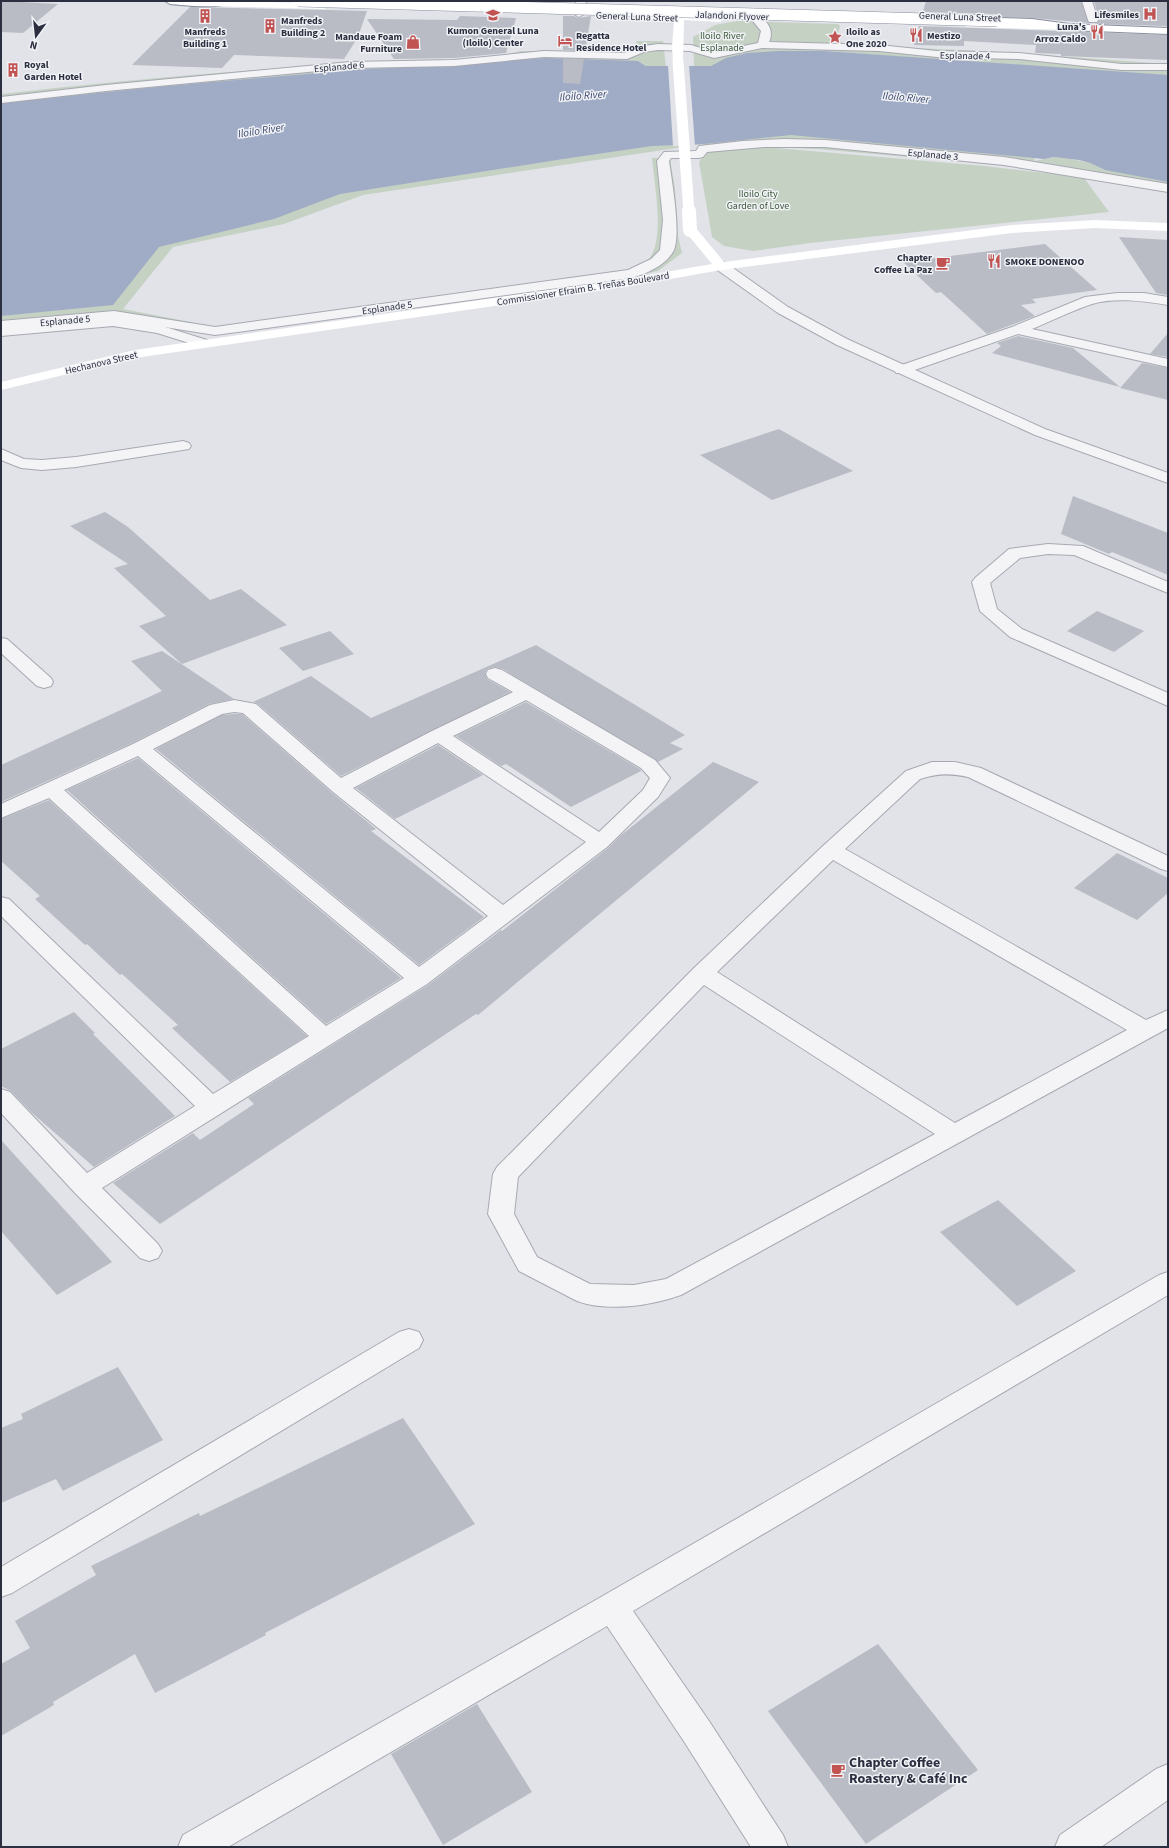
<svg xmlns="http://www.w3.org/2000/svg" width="1169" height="1848" font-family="'Source Sans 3',sans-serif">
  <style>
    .green { fill: #c5d1c3; fill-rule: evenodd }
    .water { fill: #a0acc5 }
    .pier { fill: #e1e3e8 }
    .building { fill: #b9bcc5 }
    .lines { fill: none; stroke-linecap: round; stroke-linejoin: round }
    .pedestrian-casing { stroke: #a7a9b2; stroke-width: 2 }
    .minor-casing { stroke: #a7a9b2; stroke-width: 2 }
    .tertiary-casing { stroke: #a7a9b2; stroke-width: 2 }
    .trunk-casing { stroke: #8a8f9e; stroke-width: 2 }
    .pedestrian { fill: #f4f4f7; fill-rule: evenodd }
    .minor { fill: #f4f4f7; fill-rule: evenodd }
    .tertiary { fill: #f4f4f7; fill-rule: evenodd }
    .secondary { fill: #fff; fill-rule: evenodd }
    .trunk { fill: #fff; fill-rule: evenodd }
    .trunk-bridge-casing { stroke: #8a8f9e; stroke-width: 12; stroke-linecap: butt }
    .secondary-bridge-far1 { stroke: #fff; stroke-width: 11 }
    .secondary-bridge { stroke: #fff; stroke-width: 14 }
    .trunk-bridge { stroke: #fff; stroke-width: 11 }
    .labels { text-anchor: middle; stroke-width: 3; stroke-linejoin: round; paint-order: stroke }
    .far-poi-label { font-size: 10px; font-weight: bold; fill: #2b2f3f; stroke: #f1f2f6; text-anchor: start }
    .far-street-label { font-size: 10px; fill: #2b2f3f; stroke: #f1f2f6 }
    .far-park-label { font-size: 10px; fill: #3b593a; stroke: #f1f2f6 }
    .far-water-label { font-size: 11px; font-style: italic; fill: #39496e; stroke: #f1f2f6 }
    .near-poi-label { font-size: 14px; font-weight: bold; fill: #2b2f3f; stroke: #f1f2f6; text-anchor: start }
  </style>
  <rect width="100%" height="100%" fill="#e1e3e8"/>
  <g class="green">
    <path d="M 737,21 L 838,24 L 840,26 L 837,39 L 843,43 L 851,45 L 1002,52 L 1168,64 L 1168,77 L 825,51 L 712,66 L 694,66 L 693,37 L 715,25 Z"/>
    <path d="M 637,41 L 663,41 L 666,67 L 646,66 L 638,61 L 1,106 L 1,94 C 115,81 230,71 345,64 C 365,63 386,61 406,60 C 443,59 484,62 520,51 L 616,51 L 631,50 Z"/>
    <path d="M 722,127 L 1033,155 L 1035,158 L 1034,161 L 1054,157 L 1066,158 L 1090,163 L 1105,170 L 1168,173 L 1168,191 L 1084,178 L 1109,212 L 810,243 L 753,251 L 724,246 L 712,237 L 699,162 L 706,153 L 700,150 L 703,144 L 363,195 L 284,224 L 173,247 L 123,309 L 216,327 L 626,272 C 632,268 643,265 648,260 C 666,241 654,183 652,158 L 670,158 L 675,189 L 678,236 L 682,253 L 658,271 L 614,281 L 222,332 L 114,317 L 1,327 L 1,249 ZM 753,146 L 816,149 L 956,161 L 1021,167 L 1079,177 L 984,166 Z"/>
  </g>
  <path class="water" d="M 779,51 L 825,51 L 1168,75 L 1168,182 L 1105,170 L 1090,163 L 1079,160 L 1054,157 L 1044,159 L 791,135 L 704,144 L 652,146 L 563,159 L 340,194 L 274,219 L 159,247 L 113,305 L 1,316 L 1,103 L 156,87 L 353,70 L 546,58 L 638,61 L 646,66 L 711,66 L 726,58 L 747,53 Z"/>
  <path class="pier" d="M 668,65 L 689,65 L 695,146 L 673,146 Z"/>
  <g class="building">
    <path d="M 1,1 L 58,4 L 23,33 L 1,32 Z"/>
    <path d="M 926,1 L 1081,1 L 1089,23 L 1032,18 L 1002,17 L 997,14 L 923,12 Z"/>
    <path d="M 1094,1 L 1168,1 L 1168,26 L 1094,24 L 1098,23 L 1099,20 Z"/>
    <path d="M 190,7 L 326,10 L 367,11 L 358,37 L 344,59 L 234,55 L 222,68 L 132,65 Z"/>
    <path d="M 460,16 L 516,18 L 506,53 L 454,58 L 394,59 L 367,19 L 457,20 Z"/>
    <path d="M 563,16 L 574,16 L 578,18 L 591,16 L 585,51 L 563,50 Z"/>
    <path d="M 919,26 L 1168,35 L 1168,60 L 1061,56 L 1061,54 L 1035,53 L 1036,45 L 964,41 L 964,46 L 914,45 Z"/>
    <path d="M 563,59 L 584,59 L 580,84 L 563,83 Z"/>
    <path d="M 1119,237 L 1168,240 L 1168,295 L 1156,293 Z"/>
    <path d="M 1045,244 L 1097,290 L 1032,299 L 1036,303 L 1021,305 L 1035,316 L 987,334 L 941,292 L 936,293 L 903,262 Z"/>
    <path d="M 1168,333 L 1168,357 L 1150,354 Z"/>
    <path d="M 1018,336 L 1073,348 L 1120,387 L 992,353 L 1001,346 L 997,343 Z"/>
    <path d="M 1142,363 L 1168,368 L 1168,400 L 1120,388 Z"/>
    <path d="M 779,429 L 853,471 L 772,500 L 700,455 Z"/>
    <path d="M 1073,496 L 1168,533 L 1168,575 L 1112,552 L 1109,554 L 1061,534 Z"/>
    <path d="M 105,512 L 128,527 L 210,600 L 241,589 L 287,625 L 182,664 L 139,626 L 166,616 L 114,568 L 128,564 L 70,526 Z"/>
    <path d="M 1097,611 L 1144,631 L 1114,652 L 1067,631 Z"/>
    <path d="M 330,631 L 354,654 L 303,671 L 279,648 Z"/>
    <path d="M 536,645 L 685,735 L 670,743 L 683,749 L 658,762 L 503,669 L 495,667 L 487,669 L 485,673 L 487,679 L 510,692 L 341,776 L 257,703 L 253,702 L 311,676 L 371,718 Z"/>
    <path d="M 162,651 L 234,699 L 209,704 L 132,743 L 1,802 L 1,765 L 162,691 L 131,661 Z"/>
    <path d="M 526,702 L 640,769 L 641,771 L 571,807 L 506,764 L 501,766 L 456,736 Z"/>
    <path d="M 234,714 L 242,714 L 331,792 L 376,829 L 371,831 L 484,917 L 419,965 L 156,749 L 222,715 Z"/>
    <path d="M 438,745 L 483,775 L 395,819 L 356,788 Z"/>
    <path d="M 138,758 L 401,978 L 326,1024 L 67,790 Z"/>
    <path d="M 713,762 L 759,782 L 478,1015 L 476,1014 L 160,1224 L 113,1183 L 193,1133 L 200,1140 L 254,1104 L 248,1098 L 428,985 L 501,930 L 502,931 L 608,848 L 620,836 Z"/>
    <path d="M 49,800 L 307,1036 L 230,1082 L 172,1028 L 178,1025 L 122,974 L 120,975 L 87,944 L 85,945 L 35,899 L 40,896 L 1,861 L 1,819 Z"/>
    <path d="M 1117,853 L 1168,878 L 1168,893 L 1137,920 L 1074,888 Z"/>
    <path d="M 74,1012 L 95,1033 L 93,1034 L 175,1116 L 94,1167 L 31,1112 L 11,1091 L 1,1086 L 1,1049 Z"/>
    <path d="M 1,1140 L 112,1262 L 57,1295 L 1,1231 Z"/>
    <path d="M 998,1200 L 1076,1271 L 1017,1306 L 940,1232 Z"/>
    <path d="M 118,1367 L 163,1440 L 63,1491 L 56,1479 L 1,1503 L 1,1428 L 23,1419 L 21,1414 Z"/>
    <path d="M 403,1418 L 475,1524 L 265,1633 L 266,1635 L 155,1693 L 135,1654 L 53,1702 L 54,1705 L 1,1736 L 1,1664 L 30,1648 L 15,1621 L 96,1575 L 91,1566 L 199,1513 L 200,1516 Z"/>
    <path d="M 878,1644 L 978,1770 L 866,1844 L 768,1711 Z"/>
    <path d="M 477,1704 L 532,1792 L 443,1845 L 391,1754 Z"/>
  </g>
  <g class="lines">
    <defs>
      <g id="pedestrian">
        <path d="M 757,17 C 769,20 774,32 769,42 L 879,45 L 937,51 L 1019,53 L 1122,64 L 1168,64 L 1168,70 L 1122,70 L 1019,59 L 937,57 L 879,51 L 762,48 L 714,58 L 690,51 L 658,50 L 644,52 L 627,59 L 544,57 L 454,66 L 350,68 L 106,91 L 1,103 L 1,97 L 106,85 L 350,62 L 454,60 L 544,51 L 625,53 L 638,47 L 658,44 L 691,45 L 714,52 L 758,43 L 761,31 L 752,20 Z"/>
        <path d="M 784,139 L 825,140 L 1004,157 L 1168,184 L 1168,192 L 1004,165 L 825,147 L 764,147 L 707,152 L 703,157 L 699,158 L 671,158 L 669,161 C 672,181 681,233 674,250 C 667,265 646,274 631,278 L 215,335 L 114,319 L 1,329 L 1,321 L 114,311 L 215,327 L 628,270 L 651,259 L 660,250 L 663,220 L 657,161 L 664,152 L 696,151 L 699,146 L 743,141 Z"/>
      </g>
      <g id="minor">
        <path d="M 1082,1 L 1092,1 L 1098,20 L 1097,22 L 1089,22 L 1088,20 Z"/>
        <path d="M 1117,293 L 1144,293 L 1168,297 L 1168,305 C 1144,301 1115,297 1092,304 C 1071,311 1051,321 1032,329 L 1168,359 L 1168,367 L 1018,334 L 906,373 L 896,373 L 894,370 L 896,367 L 1012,327 L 1085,297 Z"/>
        <path d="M 183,441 L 189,443 L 191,446 L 189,449 L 76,467 L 42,470 L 21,468 L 1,460 L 1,449 L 24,459 L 42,460 L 76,457 Z"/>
        <path d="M 1048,544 L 1083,546 L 1168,582 L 1168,593 L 1074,555 L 1048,554 L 1020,558 L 990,583 L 997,609 L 1022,629 L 1168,693 L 1168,706 L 1010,637 L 980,611 L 972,582 L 975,578 L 1009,549 Z"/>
        <path d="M 1,638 L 7,639 L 51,678 L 53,682 L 51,686 L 44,688 L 37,686 L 1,653 Z"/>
        <path d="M 495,668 L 502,670 L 655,760 L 670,778 L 658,797 L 607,847 L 427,984 L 102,1188 L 158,1244 L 162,1251 L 158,1258 L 149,1261 L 140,1258 L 76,1194 L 1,1113 L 1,1089 L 10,1092 L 87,1173 L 195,1106 L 1,916 L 1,897 L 9,899 L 213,1094 L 309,1036 L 49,798 L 1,818 L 1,804 L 133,744 L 210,705 L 234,700 L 256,704 L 341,778 L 432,731 L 513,692 L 488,678 L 486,674 L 488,670 ZM 526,700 L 641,768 L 650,778 L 643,790 L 599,832 L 453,736 ZM 234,712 L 243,713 L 332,791 L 488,916 L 419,967 L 153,749 L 222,714 ZM 438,743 L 586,842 L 503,905 L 353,788 ZM 138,756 L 404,978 L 326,1026 L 64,790 Z"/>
        <path d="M 932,762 L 955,762 L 981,768 L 1168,856 L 1168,871 L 1161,869 L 968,777 C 951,773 937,773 920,779 L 845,849 L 1146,1020 L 1168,1010 L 1168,1028 L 681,1295 C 650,1306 608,1312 577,1301 L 519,1271 L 488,1214 L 493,1174 L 497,1167 L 694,968 L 824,845 L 906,771 ZM 833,860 L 1127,1030 L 955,1123 L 717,972 ZM 704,985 L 935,1134 L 666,1279 L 634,1285 L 590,1284 L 537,1257 L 514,1214 L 518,1177 Z"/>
        <path d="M 1168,1272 L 1168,1295 L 633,1611 L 709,1721 L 783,1835 L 788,1847 L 751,1847 L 685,1743 L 607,1626 L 228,1847 L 178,1847 L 183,1835 L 601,1597 L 1159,1275 Z"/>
        <path d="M 409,1329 L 419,1332 L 423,1340 L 419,1348 L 12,1593 L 1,1597 L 1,1567 L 399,1332 Z"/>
      </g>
      <g id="tertiary">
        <path d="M 577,1 L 587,1 L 584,6 L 584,14 L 579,17 L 574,14 L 574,6 Z"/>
        <path d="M 721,262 L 726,263 L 788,307 L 847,339 L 1045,429 L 1168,473 L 1168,483 L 1035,435 L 837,345 L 778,313 L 716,269 L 714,266 L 716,263 Z"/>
        <path d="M 113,318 L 159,325 L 207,340 L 209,343 L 207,346 L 202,347 L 157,333 L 113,326 L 1,336 L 1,328 Z"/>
        <path d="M 1168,1764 L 1168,1800 L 1101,1847 L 1055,1847 L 1060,1835 L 1156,1769 Z"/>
      </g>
      <g id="trunk">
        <path d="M 165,1 L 232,1 C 224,10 182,5 170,4 Z"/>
        <path d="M 997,18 L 1032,19 L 1069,24 L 1168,28 L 1168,34 L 1069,30 L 1032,25 L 993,23 L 992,21 L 993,19 Z"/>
      </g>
    </defs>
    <use href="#pedestrian" class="pedestrian-casing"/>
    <use href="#minor" class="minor-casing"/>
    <use href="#tertiary" class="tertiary-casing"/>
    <use href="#trunk" class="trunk-casing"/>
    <use href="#pedestrian" class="pedestrian"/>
    <use href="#minor" class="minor"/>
    <use href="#tertiary" class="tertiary"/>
    <g class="secondary">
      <path d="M 201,1 L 324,3 L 329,6 L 324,9 L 205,6 L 201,5 L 200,3 Z"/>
      <path d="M 680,6 L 685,9 L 685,14 L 720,16 L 725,19 L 720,22 L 684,20 L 683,62 L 678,65 L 673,62 L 672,47 L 674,20 L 650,19 L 645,16 L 650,13 L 675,14 L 675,9 Z"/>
      <path d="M 970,22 L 1069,24 L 1074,27 L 1069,30 L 966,27 L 965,25 Z"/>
      <path d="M 1095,220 L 1168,223 L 1168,231 L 1095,228 L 1012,233 L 721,270 L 625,287 L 135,358 L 1,390 L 1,382 L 135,350 L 625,279 L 712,264 L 684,230 L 690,226 L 695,227 L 724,262 L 1012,225 Z"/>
    </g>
    <use href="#trunk" class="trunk"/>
    <defs>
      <path id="trunk-bridge" d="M 298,1 L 997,21"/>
    </defs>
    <use href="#trunk-bridge" class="trunk-bridge-casing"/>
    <path class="secondary-bridge-far1" d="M 678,62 L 689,212"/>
    <path class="secondary-bridge" d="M 689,211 L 690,230"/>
    <use href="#trunk-bridge" class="trunk-bridge"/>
  </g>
  <defs>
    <symbol id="hospital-bare" viewBox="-9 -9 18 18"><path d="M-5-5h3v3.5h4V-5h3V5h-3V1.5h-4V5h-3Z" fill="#c15453" stroke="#f1f2f6" stroke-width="2.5" paint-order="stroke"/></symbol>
    <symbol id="school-bare" viewBox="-9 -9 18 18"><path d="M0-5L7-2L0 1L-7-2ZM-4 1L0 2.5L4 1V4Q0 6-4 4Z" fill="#c15453" stroke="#f1f2f6" stroke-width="2.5" paint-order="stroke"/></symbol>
    <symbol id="building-bare" viewBox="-9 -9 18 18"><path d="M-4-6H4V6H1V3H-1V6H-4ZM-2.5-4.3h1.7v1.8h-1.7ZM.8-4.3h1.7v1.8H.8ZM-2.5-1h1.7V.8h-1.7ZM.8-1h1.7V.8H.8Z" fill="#c15453" stroke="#f1f2f6" stroke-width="2.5" paint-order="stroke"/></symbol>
    <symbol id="restaurant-bare" viewBox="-9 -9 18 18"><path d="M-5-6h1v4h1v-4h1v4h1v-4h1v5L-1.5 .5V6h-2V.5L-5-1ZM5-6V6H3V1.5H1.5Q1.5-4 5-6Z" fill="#c15453" stroke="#f1f2f6" stroke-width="2.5" paint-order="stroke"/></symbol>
    <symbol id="sight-bare" viewBox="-9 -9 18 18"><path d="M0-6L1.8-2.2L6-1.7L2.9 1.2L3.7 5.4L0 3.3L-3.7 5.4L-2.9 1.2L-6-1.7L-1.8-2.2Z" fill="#c15453" stroke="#f1f2f6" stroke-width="2.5" paint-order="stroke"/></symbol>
    <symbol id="hotel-bare" viewBox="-9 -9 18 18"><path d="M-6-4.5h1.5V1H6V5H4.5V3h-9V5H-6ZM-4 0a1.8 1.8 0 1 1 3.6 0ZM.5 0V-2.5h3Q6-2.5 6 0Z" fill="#c15453" stroke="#f1f2f6" stroke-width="2.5" paint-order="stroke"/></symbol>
    <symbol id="shop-bare" viewBox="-9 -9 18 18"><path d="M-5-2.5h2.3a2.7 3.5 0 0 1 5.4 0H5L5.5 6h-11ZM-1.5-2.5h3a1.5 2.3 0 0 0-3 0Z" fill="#c15453" stroke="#f1f2f6" stroke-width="2.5" paint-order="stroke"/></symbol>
    <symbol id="cafe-bare" viewBox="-9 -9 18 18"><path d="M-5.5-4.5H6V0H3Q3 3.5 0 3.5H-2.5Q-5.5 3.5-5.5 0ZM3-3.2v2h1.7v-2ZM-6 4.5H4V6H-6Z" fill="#c15453" stroke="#f1f2f6" stroke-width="2.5" paint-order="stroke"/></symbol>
  </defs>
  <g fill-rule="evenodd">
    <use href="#hospital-bare" x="1140" y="4" width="20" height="20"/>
    <use href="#school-bare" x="483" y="5" width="20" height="20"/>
    <use href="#building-bare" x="195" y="6" width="20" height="20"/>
    <use href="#building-bare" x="260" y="16" width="20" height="20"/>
    <use href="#restaurant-bare" x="1087" y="22" width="20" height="20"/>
    <use href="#restaurant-bare" x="906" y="25" width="20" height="20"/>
    <use href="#sight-bare" x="825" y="27" width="20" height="20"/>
    <use href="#hotel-bare" x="555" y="31" width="20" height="20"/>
    <use href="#shop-bare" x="403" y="32" width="20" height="20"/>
    <use href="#building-bare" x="3" y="60" width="20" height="20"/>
    <use href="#restaurant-bare" x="984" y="251" width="20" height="20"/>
    <use href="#cafe-bare" x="933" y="253" width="20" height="20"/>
    <use href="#cafe-bare" x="828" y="1760" width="20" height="20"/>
  </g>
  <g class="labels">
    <g class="far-poi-label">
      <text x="1139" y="18" text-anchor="end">Lifesmiles</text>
      <text x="281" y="24">Manfreds<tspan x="281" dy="12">Building 2</tspan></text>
      <text x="1086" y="30" text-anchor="end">Luna's<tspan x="1086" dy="12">Arroz Caldo</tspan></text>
      <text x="493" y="34" text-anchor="middle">Kumon General Luna<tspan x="493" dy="12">(Iloilo) Center</tspan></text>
      <text x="205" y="35" text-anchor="middle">Manfreds<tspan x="205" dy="12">Building 1</tspan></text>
      <text x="846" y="35">Iloilo as<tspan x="846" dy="12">One 2020</tspan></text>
      <text x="576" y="39">Regatta<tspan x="576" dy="12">Residence Hotel</tspan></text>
      <text x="927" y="39">Mestizo</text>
      <text x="402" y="40" text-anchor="end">Mandaue Foam<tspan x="402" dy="12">Furniture</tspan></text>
      <text x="24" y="68">Royal<tspan x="24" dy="12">Garden Hotel</tspan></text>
      <text x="932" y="261" text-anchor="end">Chapter<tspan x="932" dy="12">Coffee La Paz</tspan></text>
      <text x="1005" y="265">SMOKE DONENOO</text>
    </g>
    <g class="far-street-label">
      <text transform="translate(732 15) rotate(2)" y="4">Jalandoni Flyover</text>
      <text transform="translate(637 16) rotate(2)" y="4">General Luna Street</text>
      <text transform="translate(960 16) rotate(2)" y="4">General Luna Street</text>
      <text transform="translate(965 55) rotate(1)" y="4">Esplanade 4</text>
      <text transform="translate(339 66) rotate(-5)" y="4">Esplanade 6</text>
      <text transform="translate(933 154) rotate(5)" y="4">Esplanade 3</text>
      <text transform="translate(583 288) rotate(-9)" y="4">Commissioner Efraim B. Treñas Boulevard</text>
      <text transform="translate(387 307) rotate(-8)" y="4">Esplanade 5</text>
      <text transform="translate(65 320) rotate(-5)" y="4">Esplanade 5</text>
      <text transform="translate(101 362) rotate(-13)" y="4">Hechanova Street</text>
    </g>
    <g class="far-park-label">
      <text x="722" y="39">Iloilo River<tspan x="722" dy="12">Esplanade</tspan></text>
      <text x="758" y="197">Iloilo City<tspan x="758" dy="12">Garden of Love</tspan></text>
    </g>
    <g class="far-water-label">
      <text transform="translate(583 95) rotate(-4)" y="4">Iloilo River</text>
      <text transform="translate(906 97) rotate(5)" y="4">Iloilo River</text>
      <text transform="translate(261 130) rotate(-9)" y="4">Iloilo River</text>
    </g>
    <g class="near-poi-label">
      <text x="849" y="1767">Chapter Coffee<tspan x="849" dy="16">Roastery &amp; Café Inc</tspan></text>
    </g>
  </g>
  <rect width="1169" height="1848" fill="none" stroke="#2b2f3f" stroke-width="4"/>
  <g transform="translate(36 36) rotate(195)" stroke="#f1f2f6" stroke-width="3" paint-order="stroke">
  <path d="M0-3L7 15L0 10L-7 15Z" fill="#2b2f3f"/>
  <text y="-6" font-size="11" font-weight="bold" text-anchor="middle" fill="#2b2f3f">N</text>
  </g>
</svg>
